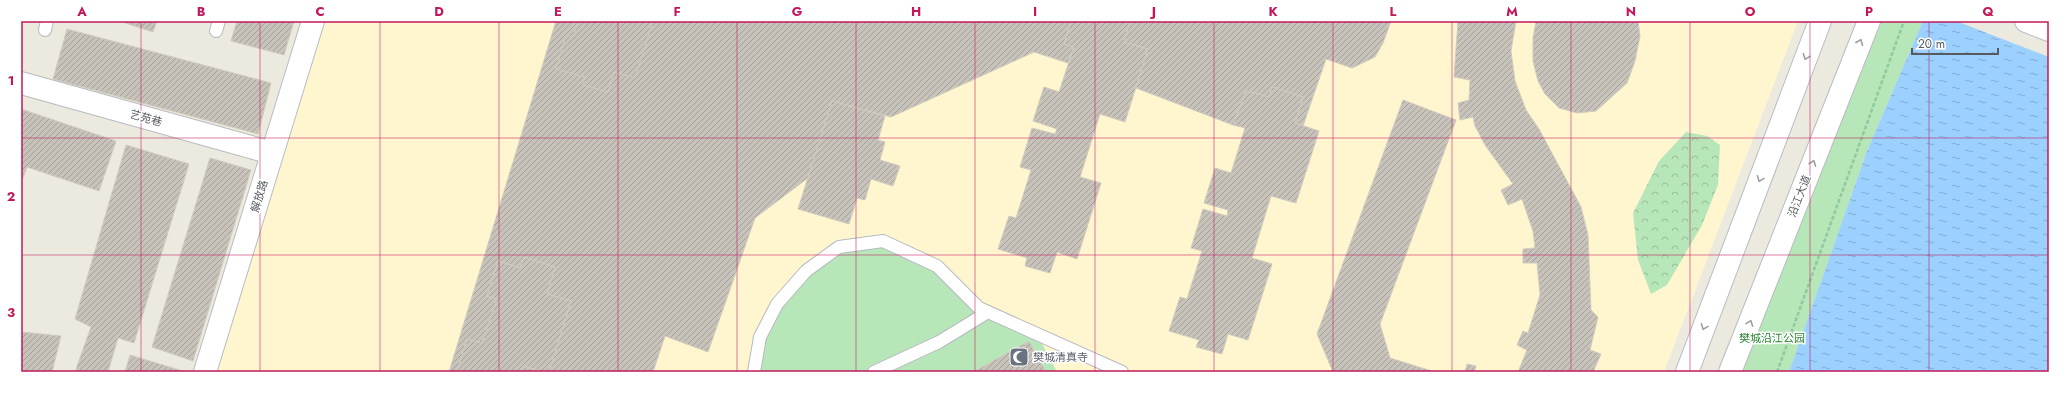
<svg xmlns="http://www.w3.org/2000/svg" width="2070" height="393" font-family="Jost,'Noto Sans SC',sans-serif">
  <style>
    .commercial { fill: #fff6d0 }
    .forest { fill: url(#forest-crowns) }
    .park { fill: #b7e7b9 }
    .water { fill: url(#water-ripples) }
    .pier { fill: #eceade }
    .building { fill: url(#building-hatch); stroke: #d1cbbc }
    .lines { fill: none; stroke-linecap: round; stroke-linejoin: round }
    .lane-casing { stroke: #b6b9bf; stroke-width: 14 }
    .street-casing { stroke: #b6b9bf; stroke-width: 24 }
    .secondary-casing { stroke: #b7bbc2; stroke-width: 24 }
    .path { stroke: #90c8a2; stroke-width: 2.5; stroke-dasharray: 4 2; stroke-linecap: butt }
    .lane { stroke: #fff; stroke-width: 12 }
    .street { stroke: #fff; stroke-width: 22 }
    .secondary { stroke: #fff; stroke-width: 22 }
    .oneway { stroke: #9a9da0 }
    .grid { fill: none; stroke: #c2185b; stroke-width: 1; stroke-opacity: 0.55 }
    .labels { text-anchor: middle; stroke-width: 3; stroke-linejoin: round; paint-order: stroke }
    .street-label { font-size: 11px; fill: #575b61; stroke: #fff }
    .park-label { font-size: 11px; fill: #2c8433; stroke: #fff }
    .worship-label { font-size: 11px; fill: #5b616d; stroke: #fff; text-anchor: start }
    .neatline { fill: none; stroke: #c2185b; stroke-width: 1.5 }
    .grid-label { font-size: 13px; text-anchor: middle; font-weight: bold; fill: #c2185b }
  </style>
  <defs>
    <pattern id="forest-crowns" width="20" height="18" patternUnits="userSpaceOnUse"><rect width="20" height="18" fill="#b7e7b9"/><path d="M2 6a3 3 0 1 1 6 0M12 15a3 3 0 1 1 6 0" fill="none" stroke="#98be9a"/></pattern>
    <pattern id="water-ripples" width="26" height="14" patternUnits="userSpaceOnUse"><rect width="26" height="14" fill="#9bd0ff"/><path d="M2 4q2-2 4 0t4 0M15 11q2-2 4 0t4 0" fill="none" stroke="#81acd2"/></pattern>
    <pattern id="building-hatch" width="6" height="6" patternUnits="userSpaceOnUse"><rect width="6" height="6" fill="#c7c3bb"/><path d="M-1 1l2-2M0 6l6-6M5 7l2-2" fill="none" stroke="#a4a19b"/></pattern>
  </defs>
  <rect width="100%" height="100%" fill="#eceade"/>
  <path class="commercial" d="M 313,21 L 1798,21 L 1664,372 L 205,372 Z"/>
  <path class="forest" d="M 1686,132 L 1707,136 L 1720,145 L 1718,185 L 1702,225 L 1667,285 L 1651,294 L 1638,260 L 1633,213 L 1659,161 Z"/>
  <g class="park">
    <path d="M 1869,21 L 1923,21 L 1867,151 L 1789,372 L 1730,372 Z"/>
    <path d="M 883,241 L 937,266 L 979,308 L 1037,334 L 1057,372 L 754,372 L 777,304 L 839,247 Z"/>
  </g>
  <path class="water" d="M 1923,21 L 2049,21 L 2049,372 L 1789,372 L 1867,151 Z"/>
  <path class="pier" d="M 1956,21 L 2049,21 L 2049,57 Z"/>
  <g class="building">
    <path d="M 119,21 L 157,21 L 153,32 Z"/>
    <path d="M 237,21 L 294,21 L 284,55 L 231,41 Z"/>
    <path d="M 556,21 L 1071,21 L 1064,44 L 1074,47 L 1068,63 L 1034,52 L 891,117 L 832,101 L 808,178 L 755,218 L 708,352 L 665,336 L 653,372 L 549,372 L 571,301 L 547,294 L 555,267 L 524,257 L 520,268 L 498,261 L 487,296 L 497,299 L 482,343 L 467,339 L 457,372 L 449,372 Z"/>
    <path d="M 578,21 L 653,21 L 635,78 L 614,72 L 608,92 L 583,85 L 585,77 L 556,69 L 566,35 L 573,37 Z"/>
    <path d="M 1071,21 L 1130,21 L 1124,42 L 1148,49 L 1125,122 L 1100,114 L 1080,177 L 1101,183 L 1077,259 L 1057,252 L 1050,273 L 1025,266 L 1027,258 L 998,249 L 1009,216 L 1016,218 L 1031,170 L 1020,167 L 1032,128 L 1055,134 L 1057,129 L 1033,121 L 1044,87 L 1059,92 L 1074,47 L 1064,44 Z"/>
    <path d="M 1130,21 L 1391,21 L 1383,43 L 1375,57 L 1352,68 L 1326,59 L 1303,126 L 1295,123 L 1303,97 L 1272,87 L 1269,97 L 1246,91 L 1233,125 L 1136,88 L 1148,49 L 1124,42 Z"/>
    <path d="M 1456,21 L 1516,21 L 1511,51 L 1515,81 L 1526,110 L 1539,129 L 1581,207 L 1588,235 L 1591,310 L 1598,317 L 1590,350 L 1601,354 L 1593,372 L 1518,372 L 1527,350 L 1517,345 L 1523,331 L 1528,333 L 1540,295 L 1537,263 L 1523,263 L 1523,249 L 1535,248 L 1533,231 L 1522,199 L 1508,205 L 1501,190 L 1513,184 L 1485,145 L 1475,126 L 1473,117 L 1460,120 L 1458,103 L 1469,100 L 1470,80 L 1454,77 L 1458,21 Z"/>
    <path d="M 1536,21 L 1638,21 L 1640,36 L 1635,61 L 1627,83 L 1596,111 L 1577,113 L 1559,108 L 1545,94 L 1538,81 L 1533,61 L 1533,38 Z"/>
    <path d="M 67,29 L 271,83 L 258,134 L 53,79 Z"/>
    <path d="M 1272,87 L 1303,97 L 1295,123 L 1319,131 L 1296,203 L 1271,196 L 1252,258 L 1272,264 L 1248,340 L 1228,334 L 1222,354 L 1196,347 L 1199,340 L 1169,331 L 1180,297 L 1187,299 L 1202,251 L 1191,248 L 1203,209 L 1227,216 L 1228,210 L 1204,203 L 1215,168 L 1231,173 L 1245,128 L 1233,125 L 1246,91 L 1269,97 Z"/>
    <path d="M 1403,100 L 1456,120 L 1380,324 L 1390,358 L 1435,372 L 1333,372 L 1317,334 Z"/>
    <path d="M 832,101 L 885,116 L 878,140 L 885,142 L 880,160 L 900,166 L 893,186 L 871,179 L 865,200 L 857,198 L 849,224 L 798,209 Z"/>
    <path d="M 21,109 L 116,141 L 99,191 L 27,167 L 21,183 Z"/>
    <path d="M 126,145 L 189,164 L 134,343 L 118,338 L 108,372 L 75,372 L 91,327 L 75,319 Z"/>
    <path d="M 210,158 L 251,170 L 193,361 L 152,347 Z"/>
    <path d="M 524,257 L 555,267 L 547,294 L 571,301 L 549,372 L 543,372 L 523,366 L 521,372 L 457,372 L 467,339 L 482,343 L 497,299 L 487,296 L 498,261 L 520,268 Z"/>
    <path d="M 21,332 L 61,336 L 52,372 L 21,372 Z"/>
    <path d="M 1029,341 L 1046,372 L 973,372 Z"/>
    <path d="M 130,355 L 186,372 L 125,372 Z"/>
    <path d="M 1467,364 L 1476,366 L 1474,372 L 1465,372 Z"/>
    <path d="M 523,366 L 543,372 L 521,372 Z"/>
  </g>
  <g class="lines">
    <defs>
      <g id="lane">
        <path d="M 45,30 L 47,21"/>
        <path d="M 216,31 L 219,21"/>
        <path d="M 754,372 L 760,337 L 777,304 L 806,271 L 839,247 L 883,241 L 937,266 L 979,308 L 1122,372"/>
        <path d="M 874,372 L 939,342 L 988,312"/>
      </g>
      <path id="street" d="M 21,83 L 272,153"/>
      <g id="secondary">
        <path d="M 2026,21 L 2049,30"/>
        <path d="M 205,372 L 313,21"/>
        <path d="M 1687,372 L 1820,21"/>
        <path d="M 1730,372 L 1869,21"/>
      </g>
    </defs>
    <use href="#lane" class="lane-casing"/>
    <use href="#street" class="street-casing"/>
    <use href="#secondary" class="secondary-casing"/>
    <path class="path" d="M 1777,372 L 1904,21"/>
    <use href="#lane" class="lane"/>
    <use href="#street" class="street"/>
    <use href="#secondary" class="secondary"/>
  </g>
  <defs><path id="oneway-chevron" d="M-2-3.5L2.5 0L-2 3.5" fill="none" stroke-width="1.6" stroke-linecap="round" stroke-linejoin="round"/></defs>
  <g class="oneway">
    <use href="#oneway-chevron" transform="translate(1860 42) rotate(-68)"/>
    <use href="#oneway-chevron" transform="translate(1806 57) rotate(111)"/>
    <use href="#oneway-chevron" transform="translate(1813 163) rotate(-69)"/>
    <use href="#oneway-chevron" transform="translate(1760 179) rotate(111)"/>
    <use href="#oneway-chevron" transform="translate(1750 323) rotate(-69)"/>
    <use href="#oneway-chevron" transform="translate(1704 327) rotate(111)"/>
  </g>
  <path class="grid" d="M 141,21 L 141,372M 260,21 L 260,372M 380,21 L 380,372M 499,21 L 499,372M 618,21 L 618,372M 737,21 L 737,372M 856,21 L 856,372M 975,21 L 975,372M 1095,21 L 1095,372M 1214,21 L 1214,372M 1333,21 L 1333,372M 1452,21 L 1452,372M 1571,21 L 1571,372M 1690,21 L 1690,372M 1810,21 L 1810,372M 1929,21 L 1929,372M 21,138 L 2049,138M 21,255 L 2049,255"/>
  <defs>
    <symbol id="mosque-square" viewBox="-11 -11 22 22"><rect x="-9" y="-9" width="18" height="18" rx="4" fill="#6b7280" stroke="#fff"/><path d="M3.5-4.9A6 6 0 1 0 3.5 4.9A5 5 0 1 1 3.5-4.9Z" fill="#fff"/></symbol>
  </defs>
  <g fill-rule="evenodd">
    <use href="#mosque-square" x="1008" y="346" width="22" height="22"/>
  </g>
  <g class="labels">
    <g class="street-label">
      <text transform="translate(146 118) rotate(16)" y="4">艺苑巷</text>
      <text transform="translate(259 196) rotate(-73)" y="4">解放路</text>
      <text transform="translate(1799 196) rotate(-69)" y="4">沿江大道</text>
    </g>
    <g class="park-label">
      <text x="1772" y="342">樊城沿江公园</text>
    </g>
    <g class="worship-label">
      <text x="1033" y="361">樊城清真寺</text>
    </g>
  </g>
  <rect width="2070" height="393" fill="none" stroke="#ffffff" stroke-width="44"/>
  <path d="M1912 48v6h86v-6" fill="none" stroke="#575b61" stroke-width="2"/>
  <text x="1918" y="48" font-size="12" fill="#575b61" stroke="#ffffff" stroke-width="3" paint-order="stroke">20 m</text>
  <rect x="22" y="22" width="2026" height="349" class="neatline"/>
  <g class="grid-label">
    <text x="82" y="16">A</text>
    <text x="201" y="16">B</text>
    <text x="320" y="16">C</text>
    <text x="439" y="16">D</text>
    <text x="558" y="16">E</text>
    <text x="677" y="16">F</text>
    <text x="797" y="16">G</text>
    <text x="916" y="16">H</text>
    <text x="1035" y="16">I</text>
    <text x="1154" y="16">J</text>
    <text x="1273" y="16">K</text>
    <text x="1393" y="16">L</text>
    <text x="1512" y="16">M</text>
    <text x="1631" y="16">N</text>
    <text x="1750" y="16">O</text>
    <text x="1869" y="16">P</text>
    <text x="1988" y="16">Q</text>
    <text x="11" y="85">1</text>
    <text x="11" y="201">2</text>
    <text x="11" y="317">3</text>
  </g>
</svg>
